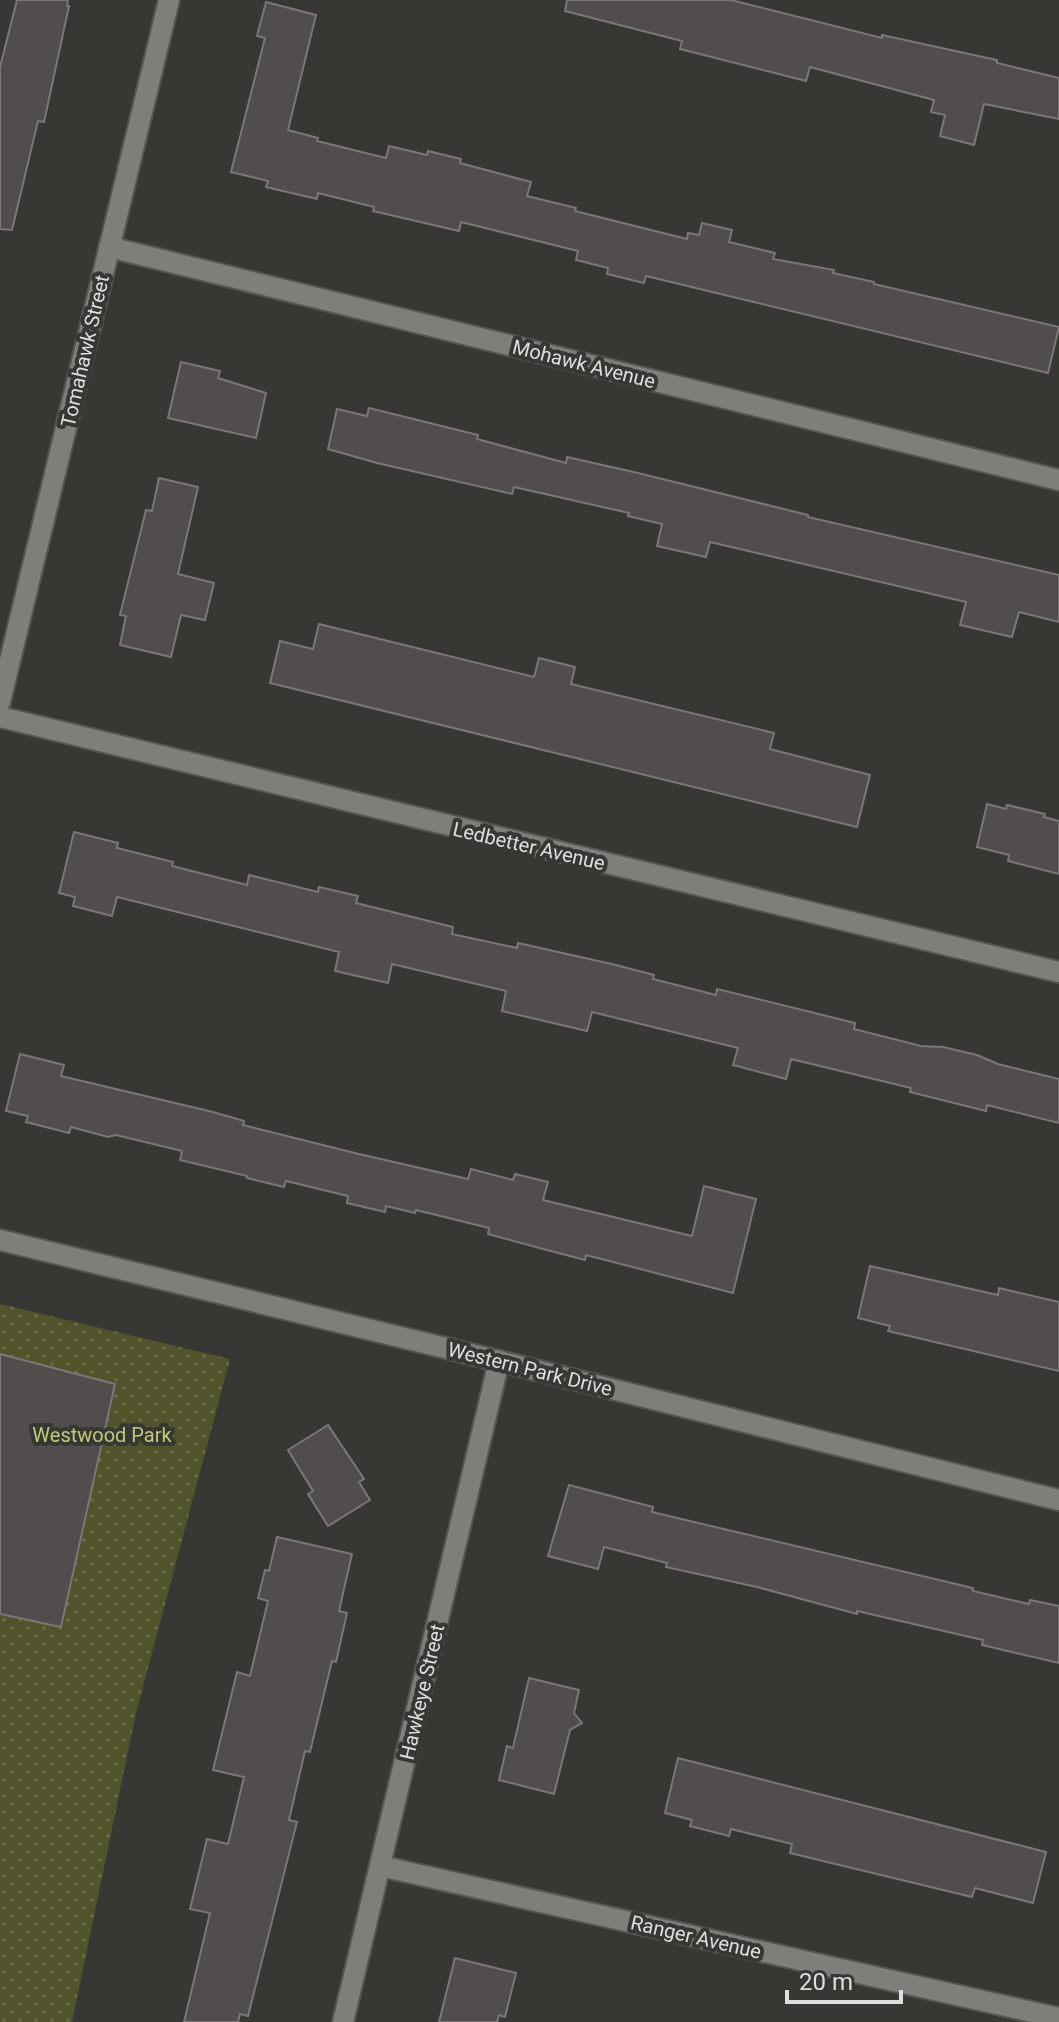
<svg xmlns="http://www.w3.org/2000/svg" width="1059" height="2022" font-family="Roboto,sans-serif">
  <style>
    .park { fill: url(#park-dots) }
    .building { fill: #514d4c; stroke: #7b7776; stroke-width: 2 }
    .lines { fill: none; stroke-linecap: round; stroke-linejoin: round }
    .minor-casing { stroke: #545451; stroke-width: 24 }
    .minor { stroke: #7e7e7a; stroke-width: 20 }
    .labels { text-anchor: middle; stroke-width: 8; stroke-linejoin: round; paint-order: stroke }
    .street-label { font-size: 20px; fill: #dededc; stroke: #373734 }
    .park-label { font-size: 20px; fill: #c2c978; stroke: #373734 }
  </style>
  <defs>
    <pattern id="park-dots" width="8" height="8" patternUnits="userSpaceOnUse" patternTransform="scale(2)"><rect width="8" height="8" fill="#51542b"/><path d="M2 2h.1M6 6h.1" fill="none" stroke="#6a6c49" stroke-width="1.8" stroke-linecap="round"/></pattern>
  </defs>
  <rect width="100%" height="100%" fill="#373734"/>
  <path class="park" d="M 0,1304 L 230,1359 L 136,1713 L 72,2022 L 0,2022 Z"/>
  <g class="building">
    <path d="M 17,0 L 68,0 L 67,6 L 69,6 L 44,122 L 38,121 L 12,230 L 0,229 L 0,67 Z"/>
    <path d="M 567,0 L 731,0 L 882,38 L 882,35 L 997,60 L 997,63 L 1059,78 L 1059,119 L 984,104 L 974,145 L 940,136 L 945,115 L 931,112 L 934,100 L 810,67 L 806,81 L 680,49 L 682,41 L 565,11 Z"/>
    <path d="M 266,2 L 316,15 L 288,130 L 318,138 L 317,141 L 386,158 L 389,146 L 427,155 L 428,151 L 461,159 L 460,163 L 531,182 L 527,196 L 576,208 L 575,211 L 687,239 L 688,233 L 699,235 L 702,223 L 732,230 L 729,242 L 775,253 L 773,259 L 834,270 L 833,273 L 874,282 L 874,284 L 1059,327 L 1048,373 L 646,276 L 644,283 L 607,274 L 608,268 L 576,260 L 578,251 L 461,222 L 459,231 L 373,211 L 374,207 L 318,193 L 317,199 L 266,187 L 268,181 L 231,172 L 265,38 L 257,36 Z"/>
    <path d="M 181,362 L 220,371 L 218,378 L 266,393 L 256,438 L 168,418 Z"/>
    <path d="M 369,408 L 478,435 L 477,439 L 566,463 L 567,457 L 638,473 L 808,515 L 808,517 L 1059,575 L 1059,622 L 1019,612 L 1012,637 L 960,625 L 966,602 L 710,542 L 706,557 L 657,546 L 662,524 L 628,516 L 629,513 L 514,487 L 512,494 L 377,463 L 328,449 L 337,409 L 367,416 Z"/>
    <path d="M 159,478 L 198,487 L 178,574 L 214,583 L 205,620 L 181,615 L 171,657 L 120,645 L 126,616 L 120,615 L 146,510 L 152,511 Z"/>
    <path d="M 319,624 L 534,677 L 539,658 L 575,667 L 571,684 L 774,733 L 770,749 L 870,775 L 857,827 L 270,683 L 280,641 L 313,649 Z"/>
    <path d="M 987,804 L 1006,809 L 1007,805 L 1045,814 L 1044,817 L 1059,821 L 1059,874 L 1008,861 L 1009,855 L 977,847 Z"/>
    <path d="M 74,832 L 118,843 L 117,848 L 173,862 L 172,866 L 247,885 L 249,875 L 318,892 L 319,887 L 358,896 L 356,903 L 453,927 L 452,934 L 517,948 L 518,943 L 616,965 L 654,975 L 653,979 L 716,995 L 717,989 L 855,1023 L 854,1029 L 921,1046 L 943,1047 L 977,1055 L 998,1064 L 1059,1079 L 1059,1123 L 987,1105 L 986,1111 L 910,1092 L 911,1088 L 791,1059 L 786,1079 L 733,1065 L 738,1048 L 592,1012 L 587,1031 L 502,1011 L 506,991 L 392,964 L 388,983 L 335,971 L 339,952 L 117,897 L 112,916 L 73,906 L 75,897 L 59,893 Z"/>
    <path d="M 20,1054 L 64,1065 L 61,1076 L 213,1112 L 244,1121 L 243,1125 L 359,1154 L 468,1179 L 471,1169 L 513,1180 L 515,1174 L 548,1182 L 543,1200 L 692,1236 L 704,1186 L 756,1199 L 733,1293 L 586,1255 L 585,1260 L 547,1250 L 488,1234 L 489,1228 L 416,1210 L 415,1213 L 386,1206 L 385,1212 L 347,1203 L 348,1196 L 286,1181 L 284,1187 L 247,1178 L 247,1176 L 180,1160 L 182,1151 L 116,1135 L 108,1137 L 71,1127 L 69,1133 L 26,1122 L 28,1116 L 6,1111 Z"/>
    <path d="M 870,1266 L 998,1295 L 999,1288 L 1059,1302 L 1059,1371 L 888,1331 L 890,1326 L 858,1318 Z"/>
    <path d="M 0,1354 L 115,1384 L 61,1627 L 0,1614 Z"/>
    <path d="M 328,1425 L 364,1479 L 359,1482 L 370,1500 L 328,1526 L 308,1494 L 313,1491 L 288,1450 Z"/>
    <path d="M 569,1485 L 653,1507 L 652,1512 L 973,1588 L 973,1591 L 1029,1604 L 1030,1600 L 1059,1606 L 1059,1663 L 982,1645 L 983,1640 L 857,1611 L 857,1614 L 757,1587 L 666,1567 L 667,1563 L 604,1547 L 598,1569 L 548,1556 Z"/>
    <path d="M 277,1537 L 352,1554 L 339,1611 L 347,1613 L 336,1662 L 332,1661 L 310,1752 L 305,1751 L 289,1820 L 297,1822 L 248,2016 L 240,2014 L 238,2022 L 184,2022 L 210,1913 L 190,1909 L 207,1839 L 228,1844 L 244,1777 L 213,1770 L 237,1672 L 250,1676 L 268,1601 L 258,1598 L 265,1570 L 269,1571 Z"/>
    <path d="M 529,1678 L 579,1690 L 574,1713 L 582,1723 L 570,1730 L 554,1794 L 499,1780 L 507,1746 L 513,1748 Z"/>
    <path d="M 678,1758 L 1046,1852 L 1033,1903 L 975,1888 L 972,1897 L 790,1853 L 792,1844 L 731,1829 L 729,1836 L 690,1826 L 692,1820 L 665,1813 Z"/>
    <path d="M 455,1958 L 516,1973 L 505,2017 L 499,2015 L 497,2022 L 439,2022 Z"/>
  </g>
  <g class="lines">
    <defs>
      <g id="minor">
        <path d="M 109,247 L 1059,480"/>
        <path d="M 0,702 L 169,0"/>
        <path d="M 0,717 L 1059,972"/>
        <path d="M 0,1240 L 499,1361 L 1059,1500"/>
        <path d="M 380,1866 L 1059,2018"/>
        <path d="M 343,2022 L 499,1361"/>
      </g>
    </defs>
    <use href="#minor" class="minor-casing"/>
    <use href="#minor" class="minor"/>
  </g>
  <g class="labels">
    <g class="street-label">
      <text transform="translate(85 351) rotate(-77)" y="7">Tomahawk Street</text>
      <text transform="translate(584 364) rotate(14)" y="7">Mohawk Avenue</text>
      <text transform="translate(529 846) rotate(13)" y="7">Ledbetter Avenue</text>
      <text transform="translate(530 1369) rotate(14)" y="7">Western Park Drive</text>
      <text transform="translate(422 1692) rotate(-77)" y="7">Hawkeye Street</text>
      <text transform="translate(696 1937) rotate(13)" y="7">Ranger Avenue</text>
    </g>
    <g class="park-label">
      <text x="102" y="1442">Westwood Park</text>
    </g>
  </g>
  <path d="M787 1990v12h114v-12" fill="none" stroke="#dededc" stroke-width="4"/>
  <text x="799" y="1990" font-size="24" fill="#dededc" stroke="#373734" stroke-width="6" paint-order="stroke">20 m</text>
</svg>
